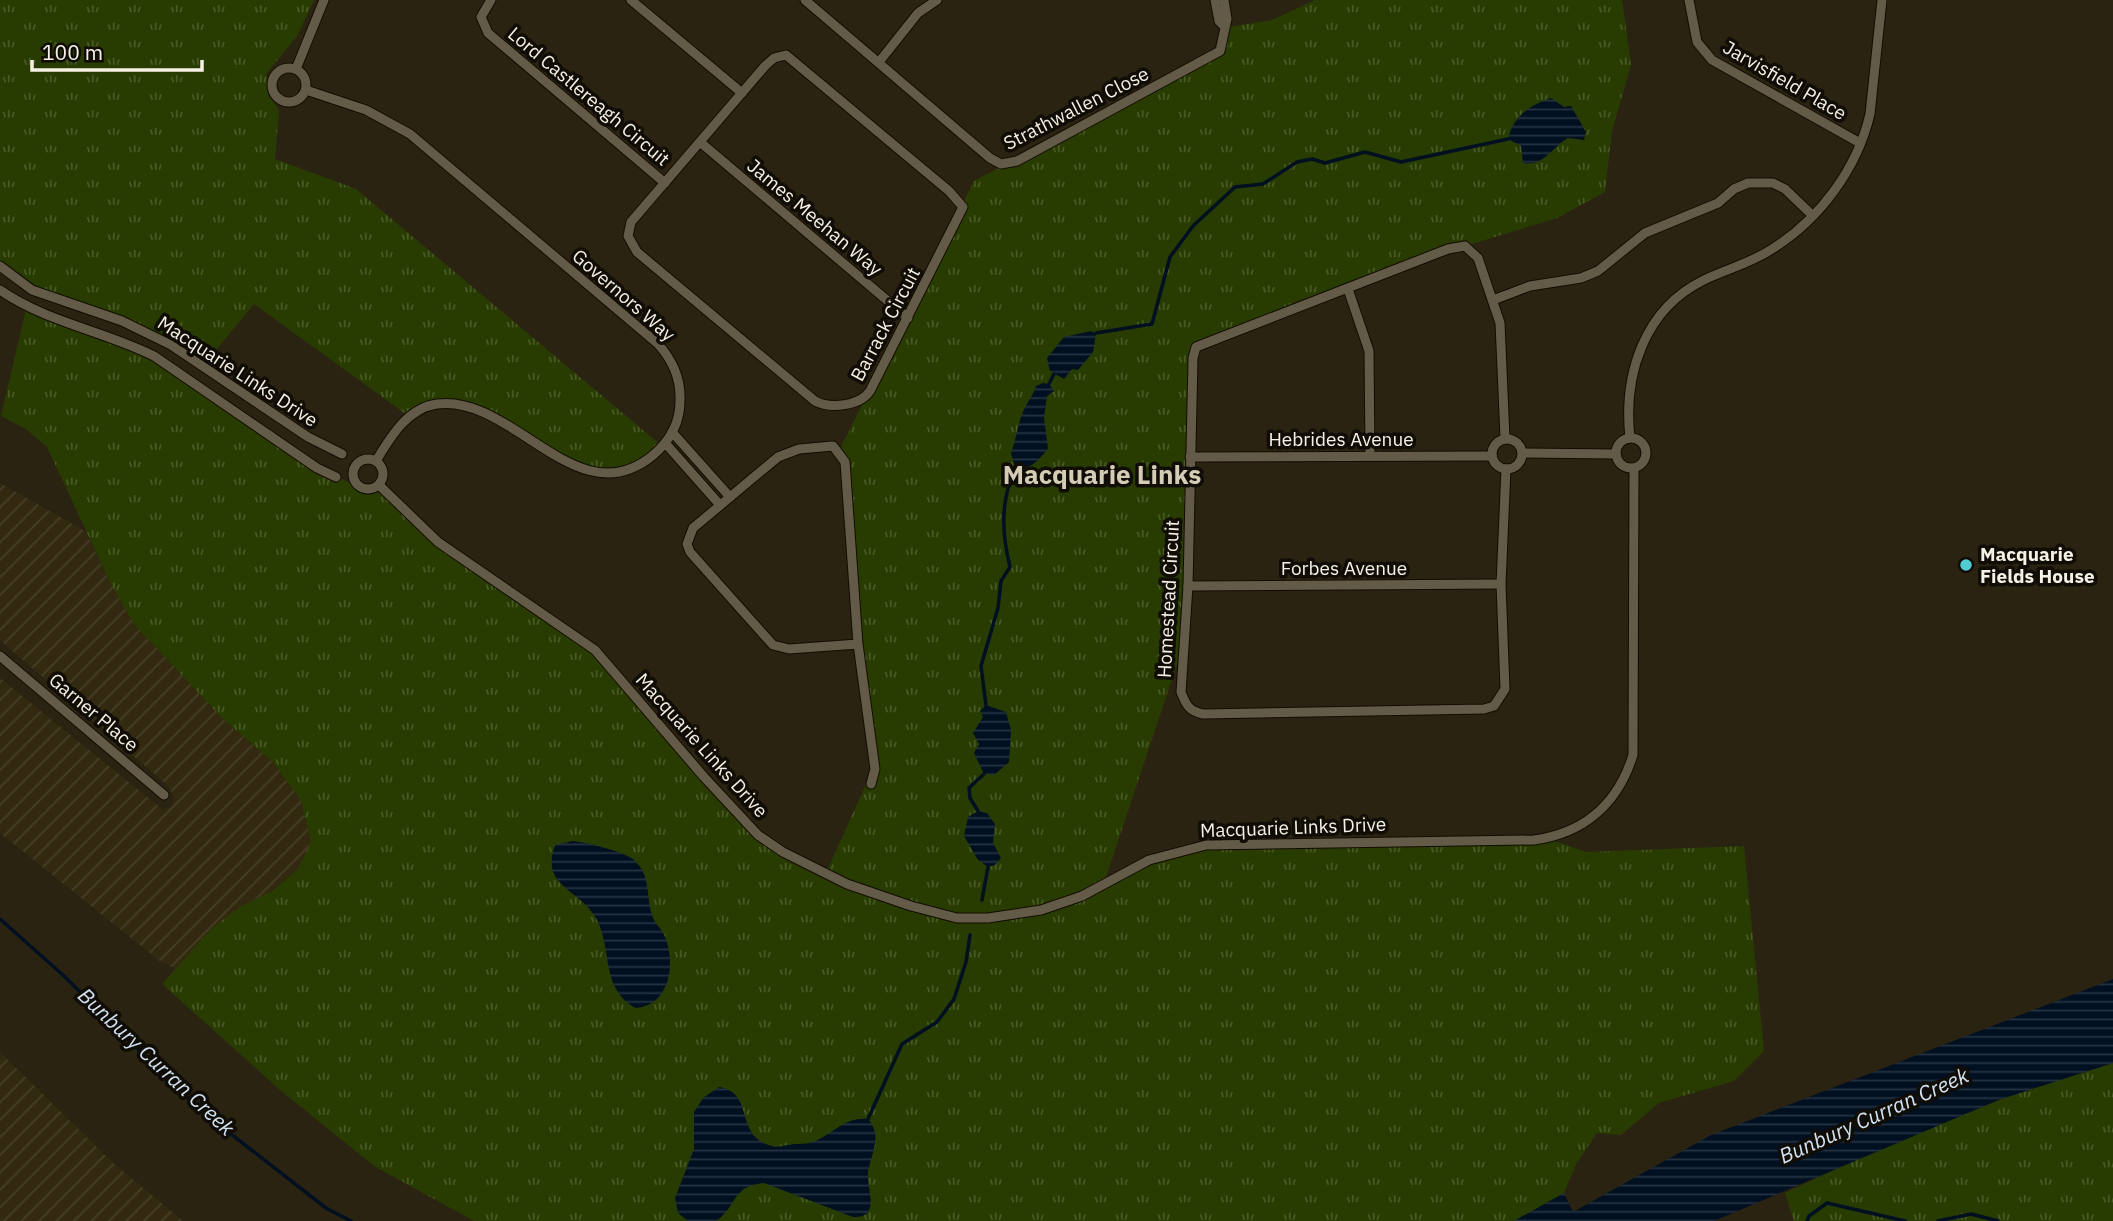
<svg xmlns="http://www.w3.org/2000/svg" width="2113" height="1221" font-family="'IBM Plex Sans',sans-serif">
  <style>
    .industrial { fill: url(#industrial-furrows) }
    .grass { fill: url(#grass-tufts) }
    .water { fill: url(#water-rules) }
    .lines { fill: none; stroke-linecap: round; stroke-linejoin: round }
    .stream { stroke: #001021; stroke-width: 3.5 }
    .minor-casing { stroke: #130c00; stroke-width: 11 }
    .minor { stroke: #635b47; stroke-width: 9 }
    .poi-dot { fill: #51ccd2; stroke: #100d06; stroke-width: 2.5 }
    .labels { text-anchor: middle; stroke-width: 7; stroke-linejoin: round; paint-order: stroke }
    .street-label { font-size: 19px; fill: #f5f1e5; stroke: #100d06 }
    .poi-label { font-size: 19px; font-weight: bold; fill: #f5f1e5; stroke: #100d06; text-anchor: start }
    .water-label { font-size: 21px; font-style: italic; fill: #d2e3f3; stroke: #100d06 }
    .district-label { font-size: 26px; font-weight: bold; fill: #d5ccb6; stroke: #100d06 }
  </style>
  <defs>
    <pattern id="industrial-furrows" width="10" height="10" patternUnits="userSpaceOnUse" patternTransform="scale(1.75)"><rect width="10" height="10" fill="#332910"/><path d="M-1 1l2-2M0 10L10 0M9 11l2-2" fill="none" stroke="#473e27"/></pattern>
    <pattern id="grass-tufts" width="24" height="20" patternUnits="userSpaceOnUse" patternTransform="scale(1.75)"><rect width="24" height="20" fill="#283c01"/><path d="M3 7l-1-3M5 7V3M7 7l1-3M15 17l-1-3M17 17v-4M19 17l1-3" fill="none" stroke="#485926"/></pattern>
    <pattern id="water-rules" width="6" height="5" patternUnits="userSpaceOnUse" patternTransform="scale(1.75)"><rect width="6" height="5" fill="#001021"/><path d="M0 2.5h6" fill="none" stroke="#263341"/></pattern>
  </defs>
  <rect width="100%" height="100%" fill="#2b2312"/>
  <g class="industrial">
    <path d="M 0,483 L 85,531 L 109,580 L 228,724 L 272,761 L 301,800 L 311,842 L 298,869 L 265,895 L 240,907 L 177,969 L 161,962 L 0,833 L 0,678 L 162,809 L 172,807 L 174,796 L 167,785 L 0,640 Z"/>
    <path d="M 0,1052 L 111,1161 L 183,1221 L 0,1221 Z"/>
  </g>
  <g class="grass">
    <path d="M 0,0 L 314,0 L 297,36 L 266,74 L 268,95 L 279,110 L 275,159 L 356,189 L 663,447 L 628,469 L 586,471 L 493,418 L 463,408 L 436,404 L 410,417 L 254,304 L 206,362 L 122,321 L 40,293 L 0,266 Z"/>
    <path d="M 1315,0 L 1622,0 L 1631,65 L 1612,131 L 1605,192 L 1557,218 L 1465,246 L 1197,346 L 1184,643 L 1103,886 L 1183,849 L 1545,838 L 1587,852 L 1744,846 L 1764,1051 L 1734,1081 L 1659,1103 L 1621,1135 L 1597,1133 L 1576,1164 L 1564,1193 L 1514,1221 L 474,1221 L 374,1166 L 279,1089 L 162,984 L 211,929 L 240,907 L 272,891 L 298,869 L 311,842 L 301,800 L 272,761 L 224,720 L 134,624 L 109,580 L 47,447 L 26,429 L 1,416 L 27,305 L 163,360 L 313,465 L 366,491 L 378,485 L 413,522 L 595,651 L 756,834 L 826,873 L 873,769 L 845,462 L 839,451 L 974,181 L 1220,53 L 1223,28 L 1272,20 Z"/>
    <path d="M 2113,1063 L 2113,1221 L 1794,1221 L 1785,1193 L 1900,1139 L 2002,1099 Z"/>
  </g>
  <g class="water">
    <path d="M 1551,98 L 1564,107 L 1571,106 L 1586,132 L 1584,140 L 1568,138 C 1553,146 1544,167 1523,163 L 1521,146 L 1508,139 C 1513,116 1530,105 1551,98 Z"/>
    <path d="M 1091,331 L 1096,334 L 1093,352 L 1078,370 L 1072,369 L 1064,379 L 1050,371 L 1047,358 L 1064,337 Z"/>
    <path d="M 1043,383 L 1049,384 L 1054,391 L 1047,396 L 1044,417 L 1048,449 C 1039,459 1030,472 1015,467 L 1011,453 C 1016,440 1018,423 1023,412 C 1027,402 1033,396 1036,386 Z"/>
    <path d="M 986,705 L 1006,712 L 1011,730 L 1009,762 L 994,775 L 984,774 L 974,753 L 979,744 L 973,733 L 983,717 L 980,711 Z"/>
    <path d="M 978,811 L 987,813 L 995,824 L 993,843 L 1001,858 L 995,865 L 988,867 L 978,860 L 964,836 L 968,817 Z"/>
    <path d="M 573,841 C 588,843 623,851 634,860 C 651,875 646,896 652,915 C 655,925 662,928 665,937 C 676,964 670,1005 636,1008 C 600,989 613,949 596,918 C 579,888 540,887 555,845 Z"/>
    <path d="M 2113,979 L 2113,1063 L 2001,1099 L 1714,1221 L 1514,1221 L 1564,1193 L 1573,1212 L 1711,1135 Z"/>
    <path d="M 719,1087 C 756,1093 733,1136 772,1146 C 778,1148 781,1146 788,1145 C 797,1143 807,1145 815,1141 C 834,1133 846,1116 868,1119 C 883,1136 871,1154 868,1172 C 866,1188 882,1218 853,1217 L 764,1183 C 731,1186 738,1206 716,1221 L 688,1221 L 678,1213 L 675,1198 L 694,1149 L 694,1112 L 703,1098 Z"/>
  </g>
  <g class="lines">
    <g class="stream">
      <path d="M 1096,333 L 1152,324 L 1170,257 L 1193,226 L 1235,187 L 1263,184 L 1297,162 L 1312,159 L 1325,163 L 1365,152 L 1401,162 L 1508,139"/>
      <path d="M 1049,384 L 1054,374"/>
      <path d="M 986,705 L 981,666 L 998,608 L 1001,581 L 1010,567 C 1001,531 1001,501 1015,467"/>
      <path d="M 978,811 L 970,798 L 969,788 L 984,774"/>
      <path d="M 982,900 L 988,867"/>
      <path d="M 0,919 L 64,976 L 199,1109 L 326,1208 L 351,1221"/>
      <path d="M 868,1119 L 902,1044 L 937,1022 L 954,999 L 966,962 L 970,935"/>
      <path d="M 1807,1221 L 1809,1216 L 1827,1203 L 1905,1221"/>
      <path d="M 1938,1221 L 1971,1214 L 1998,1221"/>
    </g>
    <defs>
      <g id="minor">
        <path d="M 491,0 L 481,17 L 488,33 L 665,183"/>
        <path d="M 631,0 L 742,93"/>
        <path d="M 805,0 L 990,158 L 1001,164 L 1017,161 L 1220,51 L 1227,19 L 1224,0"/>
        <path d="M 1215,0 L 1219,21 L 1224,26"/>
        <path d="M 1689,0 L 1697,42 L 1712,60 L 1860,143"/>
        <path d="M 786,55 L 949,191 L 963,207 L 870,391 C 860,406 830,409 815,401 L 637,252 L 628,236 L 631,222 L 765,66 L 774,58 Z"/>
        <path d="M 879,62 L 918,13 L 937,0"/>
        <circle cx="289" cy="85" r="17"/>
        <path d="M 296,69 L 324,0"/>
        <path d="M 306,90 L 366,110 L 410,134 L 657,343 C 672,359 681,379 680,401 C 680,423 669,442 652,456 C 577,517 513,394 437,404 C 407,408 390,438 376,461"/>
        <path d="M 700,142 L 908,318"/>
        <path d="M 0,266 L 32,290 L 122,321 L 171,345 L 308,437 L 342,454"/>
        <path d="M 1348,289 L 1369,351 L 1370,456"/>
        <path d="M 0,290 C 46,322 104,331 154,356 L 317,468 L 336,477"/>
        <path d="M 1493,300 L 1530,286 L 1581,278 L 1598,271 L 1645,233 L 1718,203 L 1734,189 L 1748,183 L 1773,183 L 1785,189 L 1812,215"/>
        <path d="M 672,432 L 730,497"/>
        <circle cx="1631" cy="453" r="15"/>
        <path d="M 1505,438 L 1500,323 L 1478,258 L 1465,246 L 1448,249 L 1196,347 L 1193,358 L 1188,586 L 1181,692 C 1186,705 1189,711 1203,714 L 1484,709 L 1494,706 L 1505,689 L 1501,584 L 1506,469"/>
        <path d="M 1630,438 C 1623,375 1644,309 1704,280 C 1727,269 1751,263 1772,249 C 1820,219 1857,169 1870,114 L 1882,0"/>
        <circle cx="1507" cy="454" r="15"/>
        <path d="M 666,444 L 720,505"/>
        <path d="M 1523,453 L 1616,454"/>
        <path d="M 1190,457 L 1492,456"/>
        <circle cx="368" cy="474" r="15"/>
        <path d="M 379,485 L 438,542 L 595,650 L 704,777 L 758,835 L 783,852 L 847,884 L 911,906 L 957,918 L 988,918 L 1041,910 L 1082,896 L 1149,860 L 1206,845 L 1534,840 C 1585,833 1618,803 1633,755 L 1634,469"/>
        <path d="M 1188,586 L 1501,584"/>
        <path d="M 858,644 L 845,462 L 833,446 L 799,449 L 778,457 L 693,528 L 687,544 L 690,552 L 773,645 L 789,649 L 858,644 L 875,769 L 871,784"/>
        <path d="M 0,656 L 164,795"/>
      </g>
    </defs>
    <use href="#minor" class="minor-casing"/>
    <use href="#minor" class="minor"/>
  </g>
  <circle class="poi-dot" cx="1966" cy="565" r="7"/>
  <g class="labels">
    <g class="street-label">
      <text transform="translate(1785 80) rotate(30)" y="7">Jarvisfield Place</text>
      <text transform="translate(589 96) rotate(40)" y="7">Lord Castlereagh Circuit</text>
      <text transform="translate(1076 108) rotate(-27)" y="7">Strathwallen Close</text>
      <text transform="translate(815 217) rotate(40)" y="7">James Meehan Way</text>
      <text transform="translate(624 295) rotate(41)" y="7">Governors Way</text>
      <text transform="translate(885 324) rotate(-62)" y="7">Barrack Circuit</text>
      <text transform="translate(238 371) rotate(33)" y="7">Macquarie Links Drive</text>
      <text x="1341" y="446">Hebrides Avenue</text>
      <text x="1344" y="575">Forbes Avenue</text>
      <text transform="translate(1168 599) rotate(-87)" y="7">Homestead Circuit</text>
      <text transform="translate(94 712) rotate(40)" y="7">Garner Place</text>
      <text transform="translate(702 745) rotate(48)" y="7">Macquarie Links Drive</text>
      <text transform="translate(1293 827) rotate(-2)" y="7">Macquarie Links Drive</text>
    </g>
    <g class="poi-label">
      <text x="1980" y="561">Macquarie<tspan x="1980" dy="22">Fields House</tspan></text>
    </g>
    <g class="water-label">
      <text transform="translate(156 1062) rotate(43)" y="7">Bunbury Curran Creek</text>
      <text transform="translate(1874 1116) rotate(-24)" y="7">Bunbury Curran Creek</text>
    </g>
    <g class="district-label">
      <text x="1102" y="484">Macquarie Links</text>
    </g>
  </g>
  <path d="M32 60v10h170v-10" fill="none" stroke="#f5f1e5" stroke-width="3.5"/>
  <text x="42" y="60" font-size="21" fill="#f5f1e5" stroke="#100d06" stroke-width="5" paint-order="stroke">100 m</text>
</svg>
